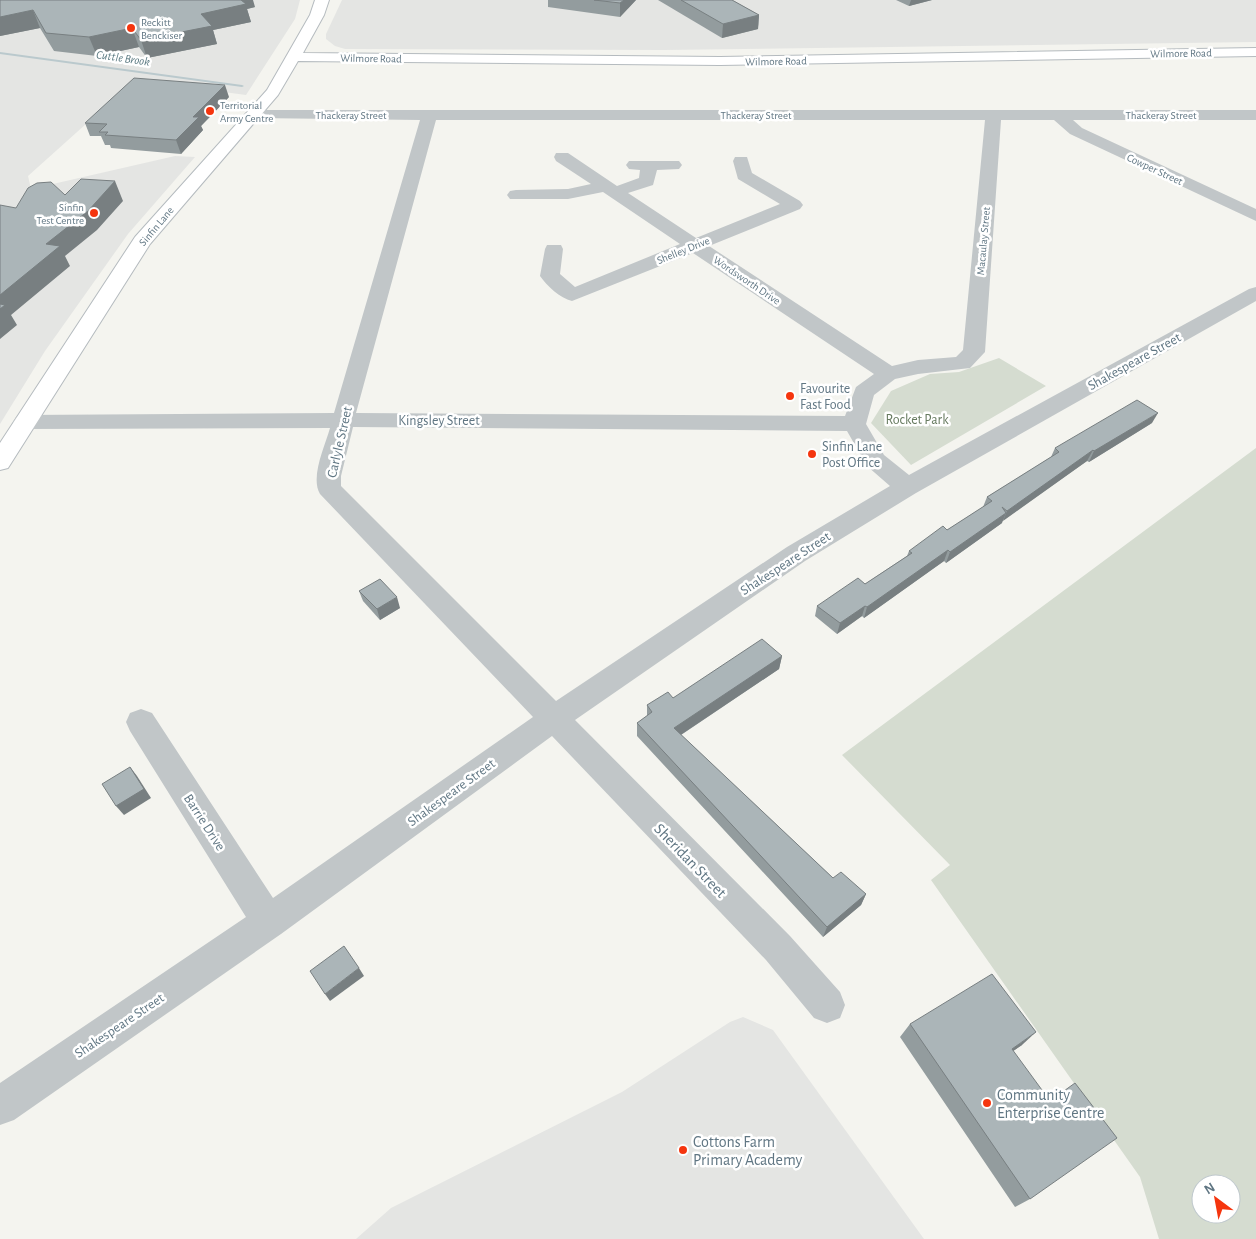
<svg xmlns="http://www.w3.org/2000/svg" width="1256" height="1239" font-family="'Alegreya Sans',sans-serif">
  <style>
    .built { fill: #e4e5e3 }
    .green { fill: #d5dcd0; fill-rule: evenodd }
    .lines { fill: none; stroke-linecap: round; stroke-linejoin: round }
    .stream { fill: #bac9cd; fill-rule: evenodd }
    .secondary-casing { stroke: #b5bbbf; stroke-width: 2 }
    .street { fill: #c1c6c8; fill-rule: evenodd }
    .secondary { fill: #fff; fill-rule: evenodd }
    .wall { fill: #939c9e }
    .shaded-wall { fill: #787f81 }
    .building { fill: #abb5b8; stroke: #787f81 }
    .poi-dot { fill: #f5350e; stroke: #fff; stroke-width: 2 }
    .labels { text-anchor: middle; stroke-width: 5; stroke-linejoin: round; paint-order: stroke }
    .far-poi-label { font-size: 11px; fill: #607683; stroke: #fff; text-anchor: start }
    .far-street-label { font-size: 11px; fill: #607683; stroke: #fff }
    .far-water-label { font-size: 12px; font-style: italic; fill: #5b7a82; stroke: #fff }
    .street-label { font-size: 14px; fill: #607683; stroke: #fff }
    .poi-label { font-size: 14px; fill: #607683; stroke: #fff; text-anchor: start }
    .park-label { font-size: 14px; fill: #667a5f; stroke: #fff }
    .near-street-label { font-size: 16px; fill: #607683; stroke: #fff }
    .near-poi-label { font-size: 16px; fill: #607683; stroke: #fff; text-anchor: start }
  </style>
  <rect width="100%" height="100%" fill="#f4f4ef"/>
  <g class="built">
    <path d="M 0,0 L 300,0 L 295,19 L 246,95 L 135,80 L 28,176 L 31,189 L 175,156 L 195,157 L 128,234 L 45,351 L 0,424 Z"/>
    <path d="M 342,0 L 1256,0 L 1256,42 L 664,50 L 345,49 L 335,46 L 326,39 L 326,34 Z"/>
    <path d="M 743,1017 L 773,1030 L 924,1239 L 356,1239 L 391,1208 L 622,1092 L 730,1022 Z"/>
  </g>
  <g class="green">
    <path d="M 999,358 L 1046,386 L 911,465 L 871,423 L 891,391 L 930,374 L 959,372 Z"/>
    <path d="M 1256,448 L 1256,1239 L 1159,1239 L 1140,1177 L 931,880 L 950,865 L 842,755 ZM 1201,1184 L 1231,1184 L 1231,1214 L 1201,1214 Z"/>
  </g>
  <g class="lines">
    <path class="stream" d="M 0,52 L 242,85 L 244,86 L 242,87 L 0,54 Z"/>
    <defs>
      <path id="secondary" d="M 315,0 L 329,0 L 324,15 L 303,53 L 720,57 L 1256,48 L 1256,56 L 720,65 L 298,61 L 278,95 L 150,244 L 8,468 L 0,470 L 0,443 L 135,237 L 267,90 L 310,15 Z"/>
    </defs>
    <use href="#secondary" class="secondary-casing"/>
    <path class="street" d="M 255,110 L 1256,110 L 1256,120 L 1073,120 L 1082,128 L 1256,209 L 1256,221 L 1070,134 L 1054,120 L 1001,120 L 985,352 L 970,368 L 918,374 L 895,379 L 874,395 L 866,424 L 884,455 L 909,475 L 1249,289 L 1256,287 L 1256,301 L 916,493 L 805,561 L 575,720 L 790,936 L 840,992 L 845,1005 L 840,1018 L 827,1023 L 814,1018 L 766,960 L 552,736 L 281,934 L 14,1120 L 0,1125 L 0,1083 L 246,917 L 130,731 L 126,722 L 130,713 L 141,709 L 152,713 L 273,898 L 533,717 L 320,494 C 310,477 325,446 330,428 L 24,429 L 16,427 L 13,422 L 16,417 L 24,415 L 334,413 L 420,120 L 249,118 L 247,115 ZM 436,120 L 985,120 L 963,350 L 956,357 L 918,360 L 892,366 L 709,246 L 800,209 L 803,205 L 800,201 L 752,173 L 747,157 L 735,157 L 733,161 L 738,179 L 780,204 L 696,238 L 628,193 L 653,185 L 657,170 L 679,169 L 682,165 L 679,161 L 629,161 L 626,165 L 629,169 L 640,170 L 639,178 L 617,186 L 568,153 L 556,153 L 554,157 L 556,161 L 591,184 L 568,189 L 516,190 L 510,191 L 507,195 L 510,199 L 568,199 L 603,192 L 680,244 L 575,287 L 560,274 L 563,249 L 561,245 L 547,245 L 545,249 L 540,276 C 547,286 560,298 572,301 L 693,253 L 874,374 L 856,387 L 845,416 L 356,413 ZM 353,427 L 847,431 L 867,466 L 890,486 L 787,547 L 556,701 L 341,486 L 341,476 Z"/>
    <use href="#secondary" class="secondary"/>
  </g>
  <g class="wall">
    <path d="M 0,0 L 255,7 L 247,9 L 251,22 L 213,30 L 217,44 L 147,58 L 139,47 L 97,56 L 54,51 L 40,28 L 0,36 Z"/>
    <path d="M 548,0 L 636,0 L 620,17 L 548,7 Z"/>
    <path d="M 658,0 L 732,0 L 759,15 L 758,29 L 722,38 Z"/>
    <path d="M 896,0 L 932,0 L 909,6 Z"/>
    <path d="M 229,97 L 201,126 L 203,130 L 181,154 L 111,148 L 110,145 L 105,145 L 101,136 L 90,136 L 85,123 Z"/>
    <path d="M 1152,423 L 1089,462 L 1087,461 L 1002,521 L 1002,523 L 946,563 L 944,561 L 864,618 L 862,616 L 837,634 L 815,616 L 817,606 L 865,584 L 907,556 L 909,551 L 947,530 L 983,507 L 987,497 L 1051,457 L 1055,448 Z"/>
    <path d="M 359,591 L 400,608 L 380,620 L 363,601 Z"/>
    <path d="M 782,656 L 779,669 L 681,735 L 833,878 L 866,894 L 861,905 L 823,937 L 637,736 L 637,723 L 647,716 L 647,705 L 673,698 Z"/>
    <path d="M 910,1024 L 1022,1045 L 1013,1051 L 1030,1199 L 1015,1207 L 900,1037 Z"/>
  </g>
  <g class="shaded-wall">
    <path d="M 235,0 L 253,0 L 255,7 L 247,9 L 251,22 L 213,30 L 217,44 L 147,58 L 141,40 L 201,14 Z"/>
    <path d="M 624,0 L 636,0 L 620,17 L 620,3 Z"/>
    <path d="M 911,0 L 932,0 L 909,6 Z"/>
    <path d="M 33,10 L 40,28 L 0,36 L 0,17 Z"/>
    <path d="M 759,15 L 758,29 L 722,38 L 723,24 Z"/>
    <path d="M 132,28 L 139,47 L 97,56 L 89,37 Z"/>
    <path d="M 225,85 L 229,97 L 201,126 L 203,130 L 181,154 L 176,140 L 193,117 Z"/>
    <path d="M 115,181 L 123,201 L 97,230 L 65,256 L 70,266 L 11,315 L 17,325 L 0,339 L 0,295 L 46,244 Z"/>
    <path d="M 1158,413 L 1152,423 L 1089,462 L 1094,451 Z"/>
    <path d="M 1093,450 L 1087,461 L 1003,521 L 1007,511 Z"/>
    <path d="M 1006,513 L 1002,523 L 946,563 L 950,552 Z"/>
    <path d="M 948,550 L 944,561 L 864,618 L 867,607 Z"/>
    <path d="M 397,597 L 400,608 L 380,620 L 377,609 Z"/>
    <path d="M 865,606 L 862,616 L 837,634 L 840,623 Z"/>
    <path d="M 782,656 L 779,669 L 673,740 L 674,728 Z"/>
    <path d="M 130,767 L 137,776 L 151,798 L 124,815 L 116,806 Z"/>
    <path d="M 866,894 L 861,905 L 823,937 L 827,927 Z"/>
    <path d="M 359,968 L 364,976 L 330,1001 L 325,994 Z"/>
    <path d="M 1036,1032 L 1022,1045 L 998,1061 L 1012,1049 Z"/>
  </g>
  <g class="building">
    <path d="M 0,0 L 241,0 L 246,4 L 201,14 L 212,26 L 141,40 L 132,28 L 89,37 L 46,33 L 33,10 L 0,17 Z"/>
    <path d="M 594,0 L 624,0 L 620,3 Z"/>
    <path d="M 681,0 L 732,0 L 759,15 L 723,24 Z"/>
    <path d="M 134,78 L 225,85 L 193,117 L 199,117 L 176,140 L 105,135 L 108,132 L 99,132 L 107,124 L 85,123 Z"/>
    <path d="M 81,179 L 115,181 L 88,211 L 46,244 L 60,246 L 0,295 L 0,205 L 16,208 L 28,188 L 37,183 L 51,182 L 65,195 Z"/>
    <path d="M 0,304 L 5,305 L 0,309 Z"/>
    <path d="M 1137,400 L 1158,413 L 1094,451 L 1093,450 L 1007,511 L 1002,507 L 1006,513 L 950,552 L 948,550 L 867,607 L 865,606 L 840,623 L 817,606 L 858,578 L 865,584 L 912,553 L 909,551 L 943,526 L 947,530 L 992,501 L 987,497 L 1059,452 L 1055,448 Z"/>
    <path d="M 380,579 L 397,597 L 377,609 L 359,591 Z"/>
    <path d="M 762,639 L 782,656 L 674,728 L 833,878 L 841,872 L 866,894 L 827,927 L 637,723 L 652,712 L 647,705 L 668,692 L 673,698 Z"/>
    <path d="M 130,767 L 144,789 L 116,806 L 102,784 Z"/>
    <path d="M 344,946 L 359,968 L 325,994 L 310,971 Z"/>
    <path d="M 992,974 L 1036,1032 L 1012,1049 L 1050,1101 L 1075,1083 L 1117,1138 L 1030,1199 L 910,1024 Z"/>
  </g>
  <g class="poi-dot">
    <circle cx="131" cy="28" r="5"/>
    <circle cx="210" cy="111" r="5"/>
    <circle cx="94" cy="213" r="5"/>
    <circle cx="790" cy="396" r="5"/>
    <circle cx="812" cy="454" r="5"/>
    <circle cx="987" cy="1103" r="5"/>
    <circle cx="683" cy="1150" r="5"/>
  </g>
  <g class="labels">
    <g class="far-poi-label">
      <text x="141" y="26">Reckitt<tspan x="141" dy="13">Benckiser</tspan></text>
      <text x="220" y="109">Territorial<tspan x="220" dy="13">Army Centre</tspan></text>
      <text x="84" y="211" text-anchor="end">Sinfin<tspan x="84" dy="13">Test Centre</tspan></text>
    </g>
    <g class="far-street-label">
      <text transform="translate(1181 53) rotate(-1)" y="4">Wilmore Road</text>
      <text transform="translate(371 58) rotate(1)" y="4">Wilmore Road</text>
      <text transform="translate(776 61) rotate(-1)" y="4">Wilmore Road</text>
      <text x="351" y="119">Thackeray Street</text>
      <text x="756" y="119">Thackeray Street</text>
      <text x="1161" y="119">Thackeray Street</text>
      <text transform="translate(1155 169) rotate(25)" y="4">Cowper Street</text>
      <text transform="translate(156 226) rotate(-50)" y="4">Sinfin Lane</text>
      <text transform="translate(983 241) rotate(-85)" y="4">Macaulay Street</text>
      <text transform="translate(683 250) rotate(-22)" y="4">Shelley Drive</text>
      <text transform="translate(747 280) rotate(34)" y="4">Wordsworth Drive</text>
    </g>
    <g class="far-water-label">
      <text transform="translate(123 58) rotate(8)" y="4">Cuttle Brook</text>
    </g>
    <g class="street-label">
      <text transform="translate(1134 361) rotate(-29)" y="5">Shakespeare Street</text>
      <text x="439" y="425">Kingsley Street</text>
      <text transform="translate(339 442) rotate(-77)" y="5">Carlyle Street</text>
      <text transform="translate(785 563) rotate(-33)" y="5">Shakespeare Street</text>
      <text transform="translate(451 792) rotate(-36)" y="5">Shakespeare Street</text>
      <text transform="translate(205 822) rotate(57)" y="5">Barrie Drive</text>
      <text transform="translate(119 1025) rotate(-34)" y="5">Shakespeare Street</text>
    </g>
    <g class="poi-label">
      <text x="800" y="393">Favourite<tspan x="800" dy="16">Fast Food</tspan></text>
      <text x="822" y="451">Sinfin Lane<tspan x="822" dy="16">Post Office</tspan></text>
    </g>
    <g class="park-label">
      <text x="917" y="424">Rocket Park</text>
    </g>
    <g class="near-street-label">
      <text transform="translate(691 860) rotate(46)" y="6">Sheridan Street</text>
    </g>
    <g class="near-poi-label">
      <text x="997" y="1100">Community<tspan x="997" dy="18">Enterprise Centre</tspan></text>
      <text x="693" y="1147">Cottons Farm<tspan x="693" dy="18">Primary Academy</tspan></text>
    </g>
  </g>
  <g transform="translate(1216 1199) rotate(328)"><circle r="24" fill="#ffffff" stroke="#bfc8cd"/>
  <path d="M0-4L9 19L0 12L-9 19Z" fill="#f5350e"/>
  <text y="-8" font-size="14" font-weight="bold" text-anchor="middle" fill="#607683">N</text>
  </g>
</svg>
